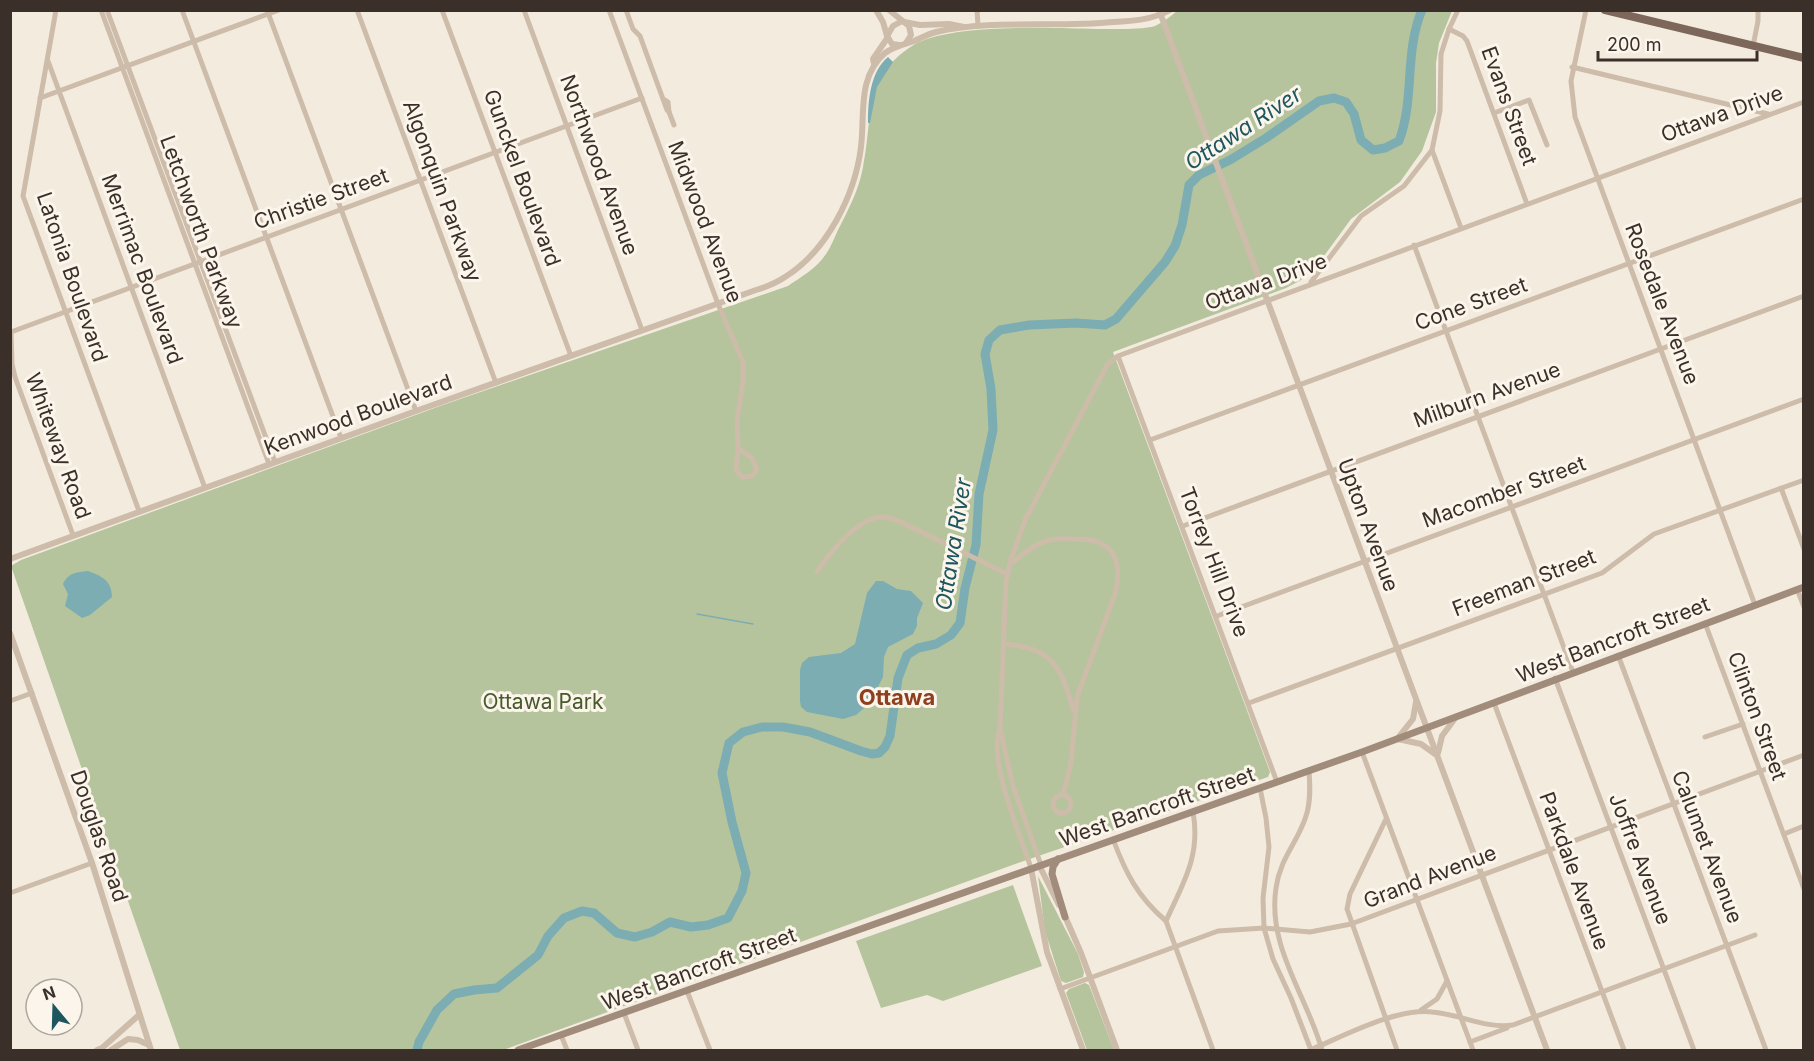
<svg xmlns="http://www.w3.org/2000/svg" width="1814" height="1061" font-family="Inter,sans-serif">
  <style>
    .green { fill: #b5c49d }
    .water { fill: #7cadb3 }
    .lines { fill: none; stroke-linecap: round; stroke-linejoin: round }
    .stream { stroke: #7cadb3; stroke-width: 1.5 }
    .river { stroke: #7cadb3; stroke-width: 9 }
    .minor { stroke: #cdbca9; stroke-width: 5 }
    .tertiary { stroke: #cdbca9; stroke-width: 6 }
    .secondary { stroke: #a18b7a; stroke-width: 7 }
    .primary { stroke: #7d675a; stroke-width: 8 }
    .labels { text-anchor: middle; stroke-width: 6; stroke-linejoin: round; paint-order: stroke }
    .street-label { font-size: 21px; fill: #3a3029; stroke: #fbf5ec }
    .park-label { font-size: 21px; fill: #465a2c; stroke: #fbf5ec }
    .water-label { font-size: 22px; font-style: italic; fill: #1d565e; stroke: #fbf5ec }
    .neighbourhood-label { font-size: 22px; font-weight: bold; fill: #8d3f1e; stroke: #fbf5ec }
  </style>
  <rect width="100%" height="100%" fill="#f4ebdf"/>
  <g class="green">
    <path d="M 1177,11 L 1452,11 L 1439,43 L 1436,63 L 1436,112 L 1422,151 L 1400,182 L 1351,219 L 1316,267 L 1301,280 L 1286,288 L 1113,352 L 1270,772 L 1268,777 L 1021,862 L 503,1050 L 180,1050 L 11,566 L 21,560 L 440,406 L 788,286 C 801,277 817,268 826,254 C 831,247 834,238 838,230 C 848,210 859,190 863,167 C 873,119 863,77 912,46 C 947,23 1052,28 1096,29 C 1110,29 1142,30 1155,26 C 1163,22 1171,16 1177,11 Z"/>
    <path d="M 1038,876 L 1078,954 L 1084,972 L 1083,977 L 1066,983 L 1061,981 L 1045,931 Z"/>
    <path d="M 1013,885 L 1042,966 L 943,1001 L 927,995 L 881,1008 L 856,941 Z"/>
    <path d="M 1085,983 L 1089,985 L 1114,1050 L 1087,1050 L 1066,993 L 1069,989 Z"/>
  </g>
  <g class="water">
    <path d="M 888,57 L 893,62 L 877,87 L 870,123 L 868,123 C 868,101 870,72 888,57 Z"/>
    <path d="M 88,571 C 101,576 112,580 112,597 L 90,615 L 82,618 L 65,606 L 68,594 L 63,584 C 68,573 76,572 88,571 Z"/>
    <path d="M 876,581 L 883,581 L 897,589 L 911,591 L 923,603 L 917,618 L 917,626 L 913,634 L 888,647 L 884,657 L 883,677 L 870,703 L 856,715 L 843,719 L 807,712 L 801,707 L 800,701 L 800,670 L 802,663 L 809,657 L 841,653 L 855,644 L 867,593 Z"/>
  </g>
  <g class="lines">
    <path class="stream" d="M 697,614 L 753,624"/>
    <path class="river" d="M 417,1050 L 419,1042 L 437,1010 L 454,994 L 474,990 L 497,988 L 538,955 L 548,936 L 564,918 L 582,911 L 594,913 L 617,933 L 635,937 L 652,932 L 670,922 L 691,927 L 708,925 L 728,918 L 742,891 L 746,873 L 732,822 L 722,773 L 729,743 L 743,732 L 762,727 L 783,727 L 810,732 L 861,751 L 872,754 L 879,753 L 885,747 L 890,736 L 898,678 L 907,655 L 918,648 L 936,644 L 951,635 L 960,623 L 965,588 L 976,545 L 979,494 L 993,430 L 991,389 L 985,354 L 989,340 L 1000,330 L 1029,325 L 1076,323 L 1105,325 L 1116,319 L 1165,262 L 1175,246 L 1182,225 L 1189,185 L 1199,175 L 1230,160 L 1266,138 L 1319,101 L 1334,98 L 1346,102 L 1354,114 L 1361,140 L 1373,150 L 1385,148 L 1399,141 C 1415,99 1404,52 1422,10"/>
    <g class="minor">
      <path d="M 56,10 L 23,196 L 139,511"/>
      <path d="M 101,10 L 269,464"/>
      <path d="M 107,10 L 275,462"/>
      <path d="M 182,10 L 341,438"/>
      <path d="M 267,10 L 416,411"/>
      <path d="M 357,10 L 496,383"/>
      <path d="M 442,10 L 571,356"/>
      <path d="M 524,10 L 642,330"/>
      <path d="M 609,10 L 718,304 L 743,362 L 743,382 L 737,420 L 738,448"/>
      <path d="M 626,10 L 633,29 L 640,36 L 667,110 L 669,112 L 668,102 L 665,100"/>
      <path d="M 977,10 L 978,26"/>
      <path d="M 1586,10 L 1571,81 L 1575,117 L 1755,605"/>
      <path d="M 1449,29 L 1463,36 L 1467,41 L 1527,204"/>
      <path d="M 1753,46 L 1758,21 L 1758,10"/>
      <path d="M 48,61 L 205,488"/>
      <path d="M 1572,67 L 1768,114"/>
      <path d="M 40,98 L 279,10"/>
      <path d="M 669,112 L 674,125"/>
      <path d="M 1494,113 L 1529,100 L 1547,145"/>
      <path d="M 1432,150 L 1461,228"/>
      <path d="M 1414,245 L 1573,672"/>
      <path d="M 1311,282 L 1361,216 L 1404,186 L 1432,150 L 1440,111 L 1441,54 L 1449,29 L 1458,10"/>
      <path d="M 1118,356 L 1277,782"/>
      <path d="M 1150,440 L 1804,199"/>
      <path d="M 738,448 L 752,458 L 757,470 L 752,476 L 742,477 L 736,470 Z"/>
      <path d="M 1781,488 L 1804,549"/>
      <path d="M 1183,526 L 1804,296"/>
      <path d="M 73,535 L 15,377 L 12,364 L 11,332 L 642,98"/>
      <path d="M 1011,564 C 1021,555 1033,545 1046,541 C 1055,538 1065,538 1074,539 C 1083,539 1094,539 1102,544 C 1120,553 1120,577 1115,594 L 1077,697 L 1071,763 L 1063,795"/>
      <path d="M 817,571 C 830,553 856,519 880,517 C 887,517 893,519 899,521 L 1007,574"/>
      <path d="M 1797,589 L 1804,607"/>
      <path d="M 1217,616 L 1804,399"/>
      <path d="M 1705,623 L 1804,889"/>
      <path d="M 1004,644 C 1051,647 1062,667 1073,710"/>
      <path d="M 1618,655 L 1766,1050"/>
      <path d="M 1555,678 L 1694,1050"/>
      <path d="M 10,701 L 32,693"/>
      <path d="M 1249,703 L 1602,573 L 1654,534 L 1804,480"/>
      <path d="M 1494,703 L 1624,1050"/>
      <path d="M 1000,729 L 1013,786 L 1041,865"/>
      <path d="M 1705,737 L 1743,724"/>
      <path d="M 1362,752 L 1473,1050"/>
      <path d="M 1309,771 C 1310,785 1311,802 1306,816 C 1298,842 1280,858 1276,888 C 1267,947 1307,996 1322,1050"/>
      <path d="M 1260,788 L 1266,818 L 1269,847 L 1263,898 L 1264,928 L 1273,959 L 1291,998 L 1311,1050"/>
      <circle cx="1062" cy="804" r="9"/>
      <path d="M 1193,812 C 1201,856 1183,883 1166,921 L 1213,1050"/>
      <path d="M 1386,819 L 1350,894 L 1347,909 L 1397,1050"/>
      <path d="M 1784,834 L 1804,826"/>
      <path d="M 1113,839 C 1126,874 1138,897 1166,921"/>
      <path d="M 1031,868 C 1021,837 987,759 1000,729 L 1006,582 L 1011,559 L 1026,518 L 1103,373 L 1107,365 L 1118,356 L 1804,102"/>
      <path d="M 10,893 L 92,863"/>
      <path d="M 1060,989 L 1218,931 L 1264,928 L 1310,932 L 1351,924 L 1804,755"/>
      <path d="M 687,991 L 710,1050"/>
      <path d="M 1421,1010 L 1437,999 L 1447,981"/>
      <path d="M 624,1013 L 638,1050"/>
      <path d="M 561,1035 L 567,1050"/>
      <path d="M 1470,1042 L 1507,1028"/>
      <path d="M 1310,1050 C 1344,1036 1395,1008 1432,1012 C 1460,1014 1485,1029 1513,1025 L 1755,935"/>
    </g>
    <g class="tertiary">
      <path d="M 876,10 L 883,22 L 887,36"/>
      <path d="M 889,10 L 909,26 L 911,35 L 906,43"/>
      <path d="M 1159,10 L 1547,1050"/>
      <path d="M 904,22 L 920,25 L 949,24 L 964,27"/>
      <path d="M 899,45 L 892,44 L 887,36 L 893,26 L 902,21"/>
      <path d="M 874,64 L 873,59 L 888,37"/>
      <path d="M 10,559 L 416,411 L 756,290 C 766,287 776,283 785,277 C 827,251 855,195 861,147 C 865,114 857,77 885,53 C 893,47 905,44 914,41 C 921,38 928,34 936,32 C 991,19 1055,28 1113,22 C 1132,21 1152,20 1170,10"/>
      <path d="M 10,633 L 92,863 L 151,1050"/>
      <path d="M 1397,739 L 1413,719 L 1416,702"/>
      <path d="M 1398,739 L 1421,744 L 1435,754"/>
      <path d="M 1438,753 L 1442,736 L 1456,717"/>
      <path d="M 1039,865 L 1059,905"/>
      <path d="M 1031,868 L 1047,952 L 1083,1050"/>
      <path d="M 1064,914 L 1081,953 L 1117,1050"/>
      <path d="M 97,1050 L 102,1048 L 139,1015"/>
      <path d="M 111,1050 L 128,1039 L 138,1040 L 149,1045"/>
    </g>
    <g class="secondary">
      <path d="M 1058,859 L 1053,867 L 1052,874 L 1065,917"/>
      <path d="M 518,1050 L 1362,752 L 1804,587"/>
    </g>
    <path class="primary" d="M 1605,10 L 1804,58"/>
  </g>
  <g class="labels">
    <g class="street-label">
      <text transform="translate(1509 106) rotate(70)" y="7">Evans Street</text>
      <text transform="translate(1722 114) rotate(-20)" y="7">Ottawa Drive</text>
      <text transform="translate(599 165) rotate(70)" y="7">Northwood Avenue</text>
      <text transform="translate(522 178) rotate(70)" y="7">Gunckel Boulevard</text>
      <text transform="translate(442 191) rotate(70)" y="7">Algonquin Parkway</text>
      <text transform="translate(321 199) rotate(-20)" y="7">Christie Street</text>
      <text transform="translate(705 222) rotate(69)" y="7">Midwood Avenue</text>
      <text transform="translate(201 232) rotate(70)" y="7">Letchworth Parkway</text>
      <text transform="translate(142 269) rotate(70)" y="7">Merrimac Boulevard</text>
      <text transform="translate(72 277) rotate(71)" y="7">Latonia Boulevard</text>
      <text transform="translate(1266 282) rotate(-20)" y="7">Ottawa Drive</text>
      <text transform="translate(1471 304) rotate(-20)" y="7">Cone Street</text>
      <text transform="translate(1662 304) rotate(69)" y="7">Rosedale Avenue</text>
      <text transform="translate(1487 395) rotate(-20)" y="7">Milburn Avenue</text>
      <text transform="translate(358 415) rotate(-20)" y="7">Kenwood Boulevard</text>
      <text transform="translate(58 446) rotate(70)" y="7">Whiteway Road</text>
      <text transform="translate(1504 492) rotate(-20)" y="7">Macomber Street</text>
      <text transform="translate(1368 525) rotate(70)" y="7">Upton Avenue</text>
      <text transform="translate(1214 562) rotate(69)" y="7">Torrey Hill Drive</text>
      <text transform="translate(1524 583) rotate(-21)" y="7">Freeman Street</text>
      <text transform="translate(1613 640) rotate(-21)" y="7">West Bancroft Street</text>
      <text transform="translate(1757 716) rotate(70)" y="7">Clinton Street</text>
      <text transform="translate(1157 807) rotate(-19)" y="7">West Bancroft Street</text>
      <text transform="translate(99 836) rotate(71)" y="7">Douglas Road</text>
      <text transform="translate(1707 847) rotate(69)" y="7">Calumet Avenue</text>
      <text transform="translate(1640 859) rotate(69)" y="7">Joffre Avenue</text>
      <text transform="translate(1574 871) rotate(70)" y="7">Parkdale Avenue</text>
      <text transform="translate(1430 877) rotate(-21)" y="7">Grand Avenue</text>
      <text transform="translate(699 969) rotate(-20)" y="7">West Bancroft Street</text>
    </g>
    <g class="park-label">
      <text x="543" y="709">Ottawa Park</text>
    </g>
    <g class="water-label">
      <text transform="translate(1243 128) rotate(-33)" y="8">Ottawa River</text>
      <text transform="translate(953 544) rotate(-81)" y="8">Ottawa River</text>
    </g>
    <g class="neighbourhood-label">
      <text x="897" y="705">Ottawa</text>
    </g>
  </g>
  <rect width="1814" height="1061" fill="none" stroke="#3a3029" stroke-width="24"/>
  <g transform="translate(54 1007) rotate(341)"><circle r="28" fill="#fbf5ec" stroke="#aea69e" stroke-width="1.5"/>
  <path d="M0-4.5L10 22L0 15L-10 22Z" fill="#1d565e"/>
  <text y="-9" font-size="16" font-weight="bold" text-anchor="middle" fill="#3a3029">N</text>
  </g>
  <path d="M1598 51v9h159v-9" fill="none" stroke="#3a3029" stroke-width="3"/>
  <text x="1607" y="51" font-size="18" fill="#3a3029" stroke="#fbf5ec" stroke-width="4.5" paint-order="stroke">200 m</text>
</svg>
